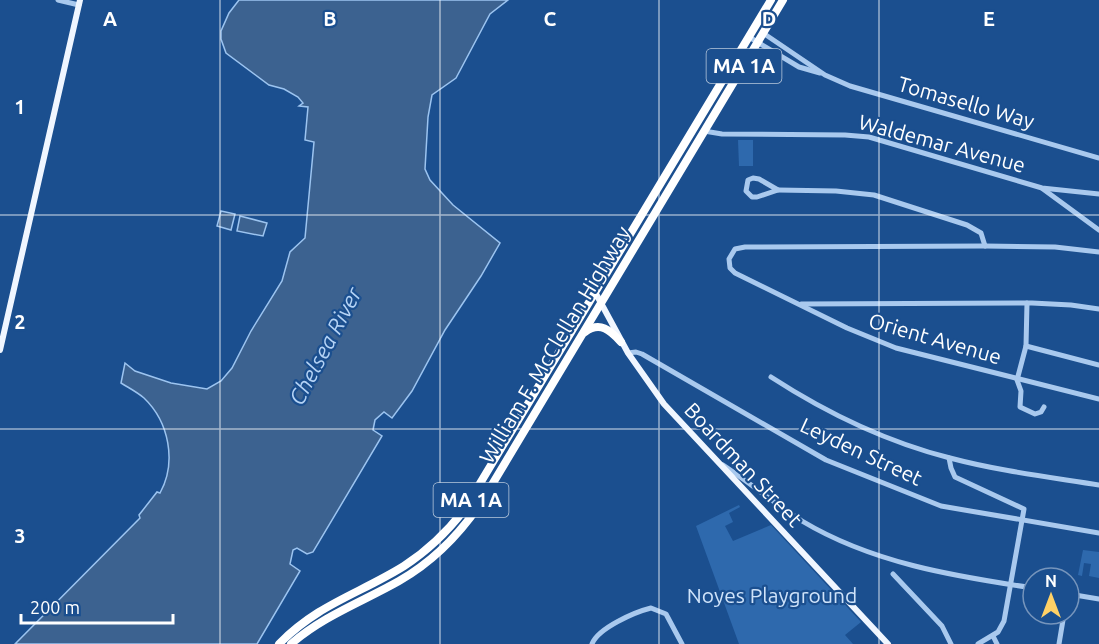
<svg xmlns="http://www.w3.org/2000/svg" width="1099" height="644" font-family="Ubuntu,sans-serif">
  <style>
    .green { fill: #2e69ad }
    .water { fill: #3c6290; stroke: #9cc4f0; stroke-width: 1.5 }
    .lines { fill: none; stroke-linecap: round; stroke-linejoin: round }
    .minor { stroke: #a9c9ee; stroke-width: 5 }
    .major { stroke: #f0f6ff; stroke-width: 6 }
    .highway { stroke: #fff; stroke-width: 8 }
    .grid { fill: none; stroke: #fff; stroke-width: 1.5; stroke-opacity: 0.55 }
    .labels { text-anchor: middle; stroke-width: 4.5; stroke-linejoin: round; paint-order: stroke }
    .shield { fill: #1b4f8f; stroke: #bbcadd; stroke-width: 1.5 }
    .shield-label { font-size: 20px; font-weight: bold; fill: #fff }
    .street-label { font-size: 21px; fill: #fff; stroke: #1b4f8f }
    .park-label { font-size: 21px; fill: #cfe3fa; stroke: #1b4f8f }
    .water-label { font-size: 22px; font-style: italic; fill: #b5d3f5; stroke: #1b4f8f }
    .grid-label { font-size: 20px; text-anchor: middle; font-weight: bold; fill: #fff; stroke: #1b4f8f; stroke-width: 4.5; stroke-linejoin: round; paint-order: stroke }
  </style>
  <rect width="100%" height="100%" fill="#1b4f8f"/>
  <g class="green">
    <path d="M 738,140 L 753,140 L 753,166 L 739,166 Z"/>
    <path d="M 739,505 L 740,507 L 729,513 L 733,522 L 725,526 L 733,541 L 771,525 L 861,622 L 845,635 L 853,644 L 739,644 L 696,526 Z"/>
    <path d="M 1083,550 L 1099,552 L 1099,578 L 1089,576 L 1091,564 L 1084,563 L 1082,576 L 1078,575 Z"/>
  </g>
  <g class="water">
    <path d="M 239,0 L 508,0 L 490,14 L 456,78 L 432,95 L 428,117 L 425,169 L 430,180 L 453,205 L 500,243 L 481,276 L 445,330 L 412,391 L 392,418 L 384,412 L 375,420 L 373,430 L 382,436 L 313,552 L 307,554 L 297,548 L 293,550 L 290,564 L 300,571 L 257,644 L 15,644 L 140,518 L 139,515 L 157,492 L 160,493 C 177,462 169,422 144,398 C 137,392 129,388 121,383 L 125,363 L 135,371 L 171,383 L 207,389 L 221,381 L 232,368 L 251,331 L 282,281 L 290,252 L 305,238 L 314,142 L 305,140 L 308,107 L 299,106 L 303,103 L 298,97 L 284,89 L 269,85 L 226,53 L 221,39 L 221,31 L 229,13 Z"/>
    <path d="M 221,211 L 235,214 L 231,230 L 217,226 Z"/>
    <path d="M 240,216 L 267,223 L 263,236 L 237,231 Z"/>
  </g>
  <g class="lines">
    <g class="minor">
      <path d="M 58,0 L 79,5"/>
      <path d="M 763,33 L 825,75 L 850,86 L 1099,158"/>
      <path d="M 749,37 L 799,67 L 820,73"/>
      <path d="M 704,131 L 722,134 L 845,135 L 869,137 L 1042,188 L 1099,194"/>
      <path d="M 753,178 L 759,179 L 778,190 L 757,197 L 752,197 L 746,191 L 748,180 Z"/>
      <path d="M 1043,189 L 1099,230"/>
      <path d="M 778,190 L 836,191 L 874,195 L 967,225 L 981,233 L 985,246"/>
      <path d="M 1099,252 L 1055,247 L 985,246 L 745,247 L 735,249 L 729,259 L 730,268 L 735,273 L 847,328 L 896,348 L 1099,399"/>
      <path d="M 1027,303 L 1026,346 L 1017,380 L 1021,391 L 1020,407 L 1035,414 L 1041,412 L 1044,407"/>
      <path d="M 801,304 L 1032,303 L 1071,305 L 1099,309"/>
      <path d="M 1026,346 L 1099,365"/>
      <path d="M 628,353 L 636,352 L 642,354 L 826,460 L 941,506 L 1099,533"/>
      <path d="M 771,377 C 825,412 887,442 950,458 C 999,471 1049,477 1099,485"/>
      <path d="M 949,458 L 951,468 L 955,477 L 1024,509 L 1004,621 L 998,632 L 978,644"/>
      <path d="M 723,465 C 750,483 775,504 802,521 C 872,563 953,576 1033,588"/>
      <path d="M 893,574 L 942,626 L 951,644"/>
      <path d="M 1069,594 L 1099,599"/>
      <path d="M 993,636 L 997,644"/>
      <path d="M 592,644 C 598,628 635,612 651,608 L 666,614 L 682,644"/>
      <path d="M 1059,644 L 1064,614"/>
    </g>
    <g class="major">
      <path d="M 595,292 L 628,353 L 664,404 L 888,644"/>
      <path d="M 0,350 L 80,0"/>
    </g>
    <g class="highway">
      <path d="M 585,332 C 600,321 610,330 621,342"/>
      <path d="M 279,644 C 318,604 359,594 404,566 C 427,551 447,532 464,510 L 771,0"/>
      <path d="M 291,644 C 323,616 362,602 399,581 C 434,561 462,532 484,498 L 783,0"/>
    </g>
  </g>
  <path class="grid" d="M 220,0 L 220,644M 440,0 L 440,644M 659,0 L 659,644M 879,0 L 879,644M 0,215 L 1099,215M 0,429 L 1099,429"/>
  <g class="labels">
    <g class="shield">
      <rect x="706.5" y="49" width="75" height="34" rx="4.5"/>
      <rect x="433.5" y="483" width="75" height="34" rx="4.5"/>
    </g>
    <g class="shield-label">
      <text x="744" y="73">MA 1A</text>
      <text x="471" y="507">MA 1A</text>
    </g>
    <g class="street-label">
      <text transform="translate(966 103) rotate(16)" y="7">Tomasello Way</text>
      <text transform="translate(942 144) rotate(15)" y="7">Waldemar Avenue</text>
      <text transform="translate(935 339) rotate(16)" y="7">Orient Avenue</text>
      <text transform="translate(555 345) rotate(-59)" y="7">William F. McClellan Highway</text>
      <text transform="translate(861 452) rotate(25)" y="7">Leyden Street</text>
      <text transform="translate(743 465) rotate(47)" y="7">Boardman Street</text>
    </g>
    <g class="park-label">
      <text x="772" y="603">Noyes Playground</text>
    </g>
    <g class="water-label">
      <text transform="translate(325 346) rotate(-62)" y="8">Chelsea River</text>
    </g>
  </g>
  <g class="grid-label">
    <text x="110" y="26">A</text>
    <text x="330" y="26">B</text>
    <text x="550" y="26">C</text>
    <text x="769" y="26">D</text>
    <text x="989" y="26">E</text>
    <text x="20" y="114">1</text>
    <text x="20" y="329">2</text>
    <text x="20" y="543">3</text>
  </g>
  <g transform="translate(1051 596)"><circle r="28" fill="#1b4f8f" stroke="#7695bc" stroke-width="1.5"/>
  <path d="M0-4.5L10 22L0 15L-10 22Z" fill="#ffd166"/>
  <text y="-9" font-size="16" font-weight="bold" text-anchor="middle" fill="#ffffff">N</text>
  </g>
  <path d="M21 614v9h152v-9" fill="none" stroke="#ffffff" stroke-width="3"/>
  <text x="30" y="614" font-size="18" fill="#ffffff" stroke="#1b4f8f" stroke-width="4.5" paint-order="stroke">200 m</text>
</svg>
